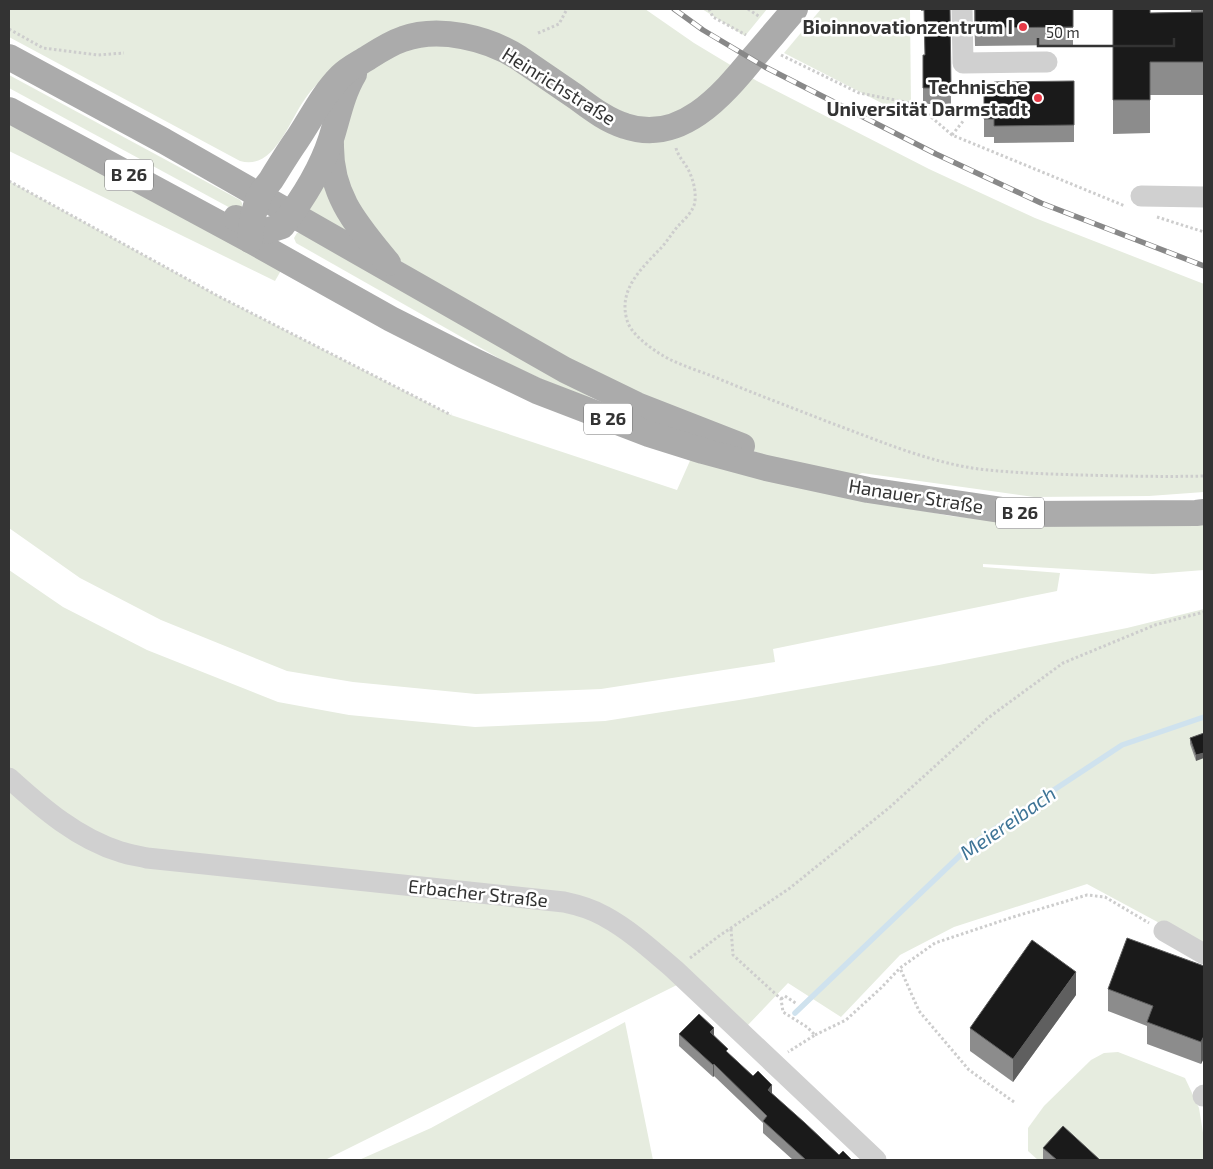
<svg xmlns="http://www.w3.org/2000/svg" width="1213" height="1169" font-family="'Exo 2',sans-serif">
  <style>
    .green { fill: #e6ecdf }
    .lines { fill: none; stroke-linecap: round; stroke-linejoin: round }
    .stream { stroke: #cfe2ee; stroke-width: 5.5 }
    .path { stroke: #cdcdcd; stroke-width: 3; stroke-dasharray: 2.5 2.5; stroke-linecap: butt }
    .minor { stroke: #d0d0d0; stroke-width: 21 }
    .major { stroke: #ababab; stroke-width: 26 }
    .rail-casing { stroke: #888; stroke-width: 5.5 }
    .rail { stroke: #fff; stroke-width: 4; stroke-dasharray: 11; stroke-linecap: butt }
    .wall { fill: #8c8c8c }
    .shaded-wall { fill: #5f5f5f }
    .building { fill: #1a1a1a; stroke: #5f5f5f }
    .poi-dot { fill: #e63946; stroke: #fff; stroke-width: 2 }
    .labels { text-anchor: middle; stroke-width: 5; stroke-linejoin: round; paint-order: stroke }
    .shield { fill: #fff; stroke: #707070; stroke-width: 1 }
    .shield-label { font-size: 18px; font-weight: bold; fill: #333 }
    .poi-label { font-size: 19px; font-weight: bold; fill: #333; stroke: #fff; text-anchor: end }
    .street-label { font-size: 19px; fill: #333; stroke: #fff }
    .water-label { font-size: 20px; font-style: italic; fill: #3f7597; stroke: #fff }
  </style>
  <rect width="100%" height="100%" fill="#fff"/>
  <g class="green">
    <path d="M 9,9 L 645,9 L 694,43 L 757,81 L 929,169 L 1035,218 L 1204,284 L 1204,492 L 1149,496 L 1034,497 L 862,473 L 838,483 L 711,435 L 565,370 L 390,254 L 346,187 L 331,70 C 323,79 312,88 305,99 C 289,121 274,171 240,161 L 9,37 Z"/>
    <path d="M 702,9 L 767,9 L 745,36 Z"/>
    <path d="M 821,9 L 910,9 L 911,107 L 905,115 L 784,53 Z"/>
    <path d="M 9,75 L 240,200 L 242,203 L 242,208 L 234,210 L 9,88 Z"/>
    <path d="M 9,117 L 283,267 L 275,281 L 9,151 Z"/>
    <path d="M 323,179 L 355,240 L 304,211 Z"/>
    <path d="M 9,181 L 218,296 L 451,415 L 677,490 L 693,454 L 840,494 L 950,516 L 1044,525 L 1204,521 L 1204,570 L 1153,574 L 983,564 L 983,567 L 1060,573 L 1057,591 L 773,649 L 775,662 L 601,689 L 476,694 L 353,682 L 287,671 L 161,620 L 80,578 L 9,528 Z"/>
    <path d="M 297,233 L 300,233 L 633,421 L 509,364 L 296,243 L 294,238 Z"/>
    <path d="M 9,570 L 63,607 L 147,650 L 278,702 L 349,715 L 475,727 L 605,721 L 739,700 L 939,665 L 1127,628 L 1204,609 L 1204,947 L 1087,884 L 954,927 L 900,955 L 841,1017 L 788,983 L 747,1026 L 695,976 L 325,1160 L 9,1160 Z"/>
    <path d="M 625,1022 L 653,1160 L 359,1160 L 431,1128 Z"/>
    <path d="M 1118,1052 L 1185,1078 L 1199,1108 L 1204,1139 L 1204,1160 L 1038,1160 L 1028,1151 L 1028,1128 L 1044,1106 L 1091,1060 L 1104,1053 Z"/>
  </g>
  <g class="lines">
    <path class="stream" d="M 795,1013 L 972,844 L 1122,745 L 1204,717"/>
    <g class="path">
      <path d="M 709,9 L 713,17 L 746,35"/>
      <path d="M 748,9 L 760,17"/>
      <path d="M 9,29 L 43,48 L 98,55 L 124,53"/>
      <path d="M 538,33 L 559,24 L 567,9"/>
      <path d="M 781,55 L 859,93 L 916,104 L 952,135 L 1125,206"/>
      <path d="M 952,135 L 964,120"/>
      <path d="M 676,148 C 678,156 684,162 688,169 C 693,179 696,190 695,201 C 694,211 684,220 677,227 C 671,235 666,243 659,250 C 641,269 618,290 627,320 C 631,336 657,353 671,360 C 686,367 702,372 717,378 C 755,394 793,408 831,423 C 880,441 928,462 979,469 C 1013,473 1048,474 1082,475 C 1122,476 1163,477 1204,476"/>
      <path d="M 9,181 L 218,296 L 451,415"/>
      <path d="M 1157,217 L 1204,232"/>
      <path d="M 731,929 L 733,955 L 781,999 L 783,1012 L 807,1027 L 815,1035 L 788,1052"/>
      <path d="M 690,958 L 719,936 L 790,888 L 890,807 L 988,718 L 1063,663 L 1155,625 L 1204,612"/>
      <path d="M 781,999 L 785,996 L 797,1004"/>
      <path d="M 815,1035 L 846,1020 L 881,988 L 900,968"/>
      <path d="M 1014,1102 L 969,1070 L 919,1011 L 900,968 L 935,943 L 1013,917 L 1087,895 L 1105,897 L 1149,923"/>
    </g>
    <g class="minor">
      <path d="M 962,9 L 963,63 L 1047,62"/>
      <path d="M 1141,196 L 1204,197"/>
      <path d="M 9,778 C 42,808 78,839 121,852 C 130,855 139,856 147,858 L 564,902 C 578,905 592,909 604,916 C 630,930 653,951 675,970 L 876,1160"/>
      <path d="M 1164,931 L 1204,954"/>
      <path d="M 1203,1096 L 1204,1095"/>
    </g>
    <g class="major">
      <path d="M 9,57 L 164,141 L 565,370 L 637,405 L 742,446"/>
      <path d="M 9,110 L 250,240 L 391,319 L 464,356 L 537,391 L 649,434 L 703,451 L 766,468 L 868,490 L 1028,514 L 1196,513 L 1204,512"/>
      <path d="M 331,144 C 330,196 357,225 388,263"/>
      <path d="M 236,218 L 251,226 L 266,231 L 282,226 C 302,200 321,170 331,139 C 338,117 342,94 354,74"/>
      <path d="M 250,240 C 251,226 254,208 260,195 C 263,190 267,185 271,180 C 279,167 287,154 296,141 C 311,119 322,95 341,76 C 349,68 360,63 369,57 C 380,50 391,43 403,39 C 439,26 488,38 519,58 C 538,71 557,84 576,97 C 591,108 606,120 625,126 C 680,145 722,96 753,58 C 767,42 781,25 795,9"/>
    </g>
    <defs>
      <path id="rail" d="M 674,9 L 703,30 L 765,67 L 936,154 L 1041,203 L 1204,266"/>
    </defs>
    <use href="#rail" class="rail-casing"/>
    <use href="#rail" class="rail"/>
  </g>
  <g class="wall">
    <path d="M 921,9 L 950,9 L 951,104 L 923,104 L 923,55 L 925,55 L 924,11 L 921,11 Z"/>
    <path d="M 974,9 L 1073,9 L 1073,45 L 975,46 Z"/>
    <path d="M 1113,9 L 1150,13 L 1204,12 L 1204,95 L 1150,95 L 1150,133 L 1113,134 Z"/>
    <rect x="1191" y="9" width="13" height="3"/>
    <path d="M 1074,81 L 1074,142 L 994,143 L 994,137 L 984,137 L 984,88 L 994,88 Z"/>
    <path d="M 1204,733 L 1196,761 L 1190,744 L 1190,738 Z"/>
    <path d="M 1204,966 L 1204,1058 L 1201,1064 L 1147,1044 L 1147,1026 L 1108,1011 L 1108,989 Z"/>
    <path d="M 1076,995 L 1013,1082 L 970,1051 L 970,1028 Z"/>
    <path d="M 679,1034 L 714,1035 L 728,1053 L 772,1094 L 839,1155 L 852,1160 L 793,1160 L 763,1133 L 763,1123 L 714,1076 L 713,1077 L 679,1046 Z"/>
    <path d="M 1043,1148 L 1100,1160 L 1043,1160 Z"/>
  </g>
  <g class="shaded-wall">
    <path d="M 1204,753 L 1204,758 L 1196,761 L 1196,755 Z"/>
    <path d="M 1076,972 L 1076,995 L 1013,1082 L 1013,1059 Z"/>
    <path d="M 714,1028 L 714,1040 L 710,1032 Z"/>
    <path d="M 1204,1036 L 1204,1058 L 1201,1064 L 1201,1042 Z"/>
    <path d="M 714,1064 L 714,1076 L 713,1077 L 713,1065 Z"/>
    <path d="M 772,1085 L 772,1097 L 768,1090 Z"/>
  </g>
  <g class="building">
    <path d="M 924,9 L 950,9 L 951,88 L 923,88 L 923,55 L 925,55 Z"/>
    <path d="M 975,9 L 1073,9 L 1073,27 L 975,28 Z"/>
    <path d="M 1113,9 L 1150,9 L 1150,13 L 1204,12 L 1204,62 L 1150,62 L 1150,100 L 1113,100 Z"/>
    <path d="M 1074,81 L 1074,125 L 994,126 L 994,119 L 984,119 L 984,88 L 994,88 L 994,82 Z"/>
    <path d="M 1204,733 L 1204,753 L 1196,755 L 1190,738 Z"/>
    <path d="M 1127,938 L 1204,966 L 1204,1036 L 1201,1042 L 1147,1022 L 1153,1006 L 1108,989 Z"/>
    <path d="M 1032,940 L 1076,972 L 1013,1059 L 970,1028 Z"/>
    <path d="M 699,1014 L 714,1028 L 710,1032 L 728,1049 L 726,1051 L 753,1076 L 758,1071 L 772,1085 L 768,1090 L 805,1123 L 839,1155 L 843,1151 L 852,1160 L 806,1160 L 763,1121 L 767,1116 L 714,1064 L 713,1065 L 679,1034 Z"/>
    <path d="M 1063,1126 L 1100,1160 L 1057,1160 L 1043,1148 Z"/>
  </g>
  <g class="poi-dot">
    <circle cx="1023" cy="27" r="5"/>
    <circle cx="1038" cy="98" r="5"/>
  </g>
  <g class="labels">
    <g class="shield">
      <rect x="105" y="159.5" width="48" height="31" rx="4"/>
      <rect x="584" y="403.5" width="48" height="31" rx="4"/>
      <rect x="996" y="497.5" width="48" height="31" rx="4"/>
    </g>
    <g class="shield-label">
      <text x="129" y="181">B 26</text>
      <text x="608" y="425">B 26</text>
      <text x="1020" y="519">B 26</text>
    </g>
    <g class="poi-label">
      <text x="1013" y="34">Bioinnovationzentrum I</text>
      <text x="1028" y="94">Technische<tspan x="1028" dy="22">Universität Darmstadt</tspan></text>
    </g>
    <g class="street-label">
      <text transform="translate(559 86) rotate(32)" y="7">Heinrichstraße</text>
      <text transform="translate(916 496) rotate(9)" y="7">Hanauer Straße</text>
      <text transform="translate(478 893) rotate(6)" y="7">Erbacher Straße</text>
    </g>
    <g class="water-label">
      <text transform="translate(1008 823) rotate(-35)" y="7">Meiereibach</text>
    </g>
  </g>
  <rect width="1213" height="1169" fill="none" stroke="#333333" stroke-width="20"/>
  <path d="M1038 38v8h136v-8" fill="none" stroke="#333333" stroke-width="2.5"/>
  <text x="1046" y="38" font-size="15" fill="#333333" stroke="#ffffff" stroke-width="4" paint-order="stroke">50 m</text>
</svg>
